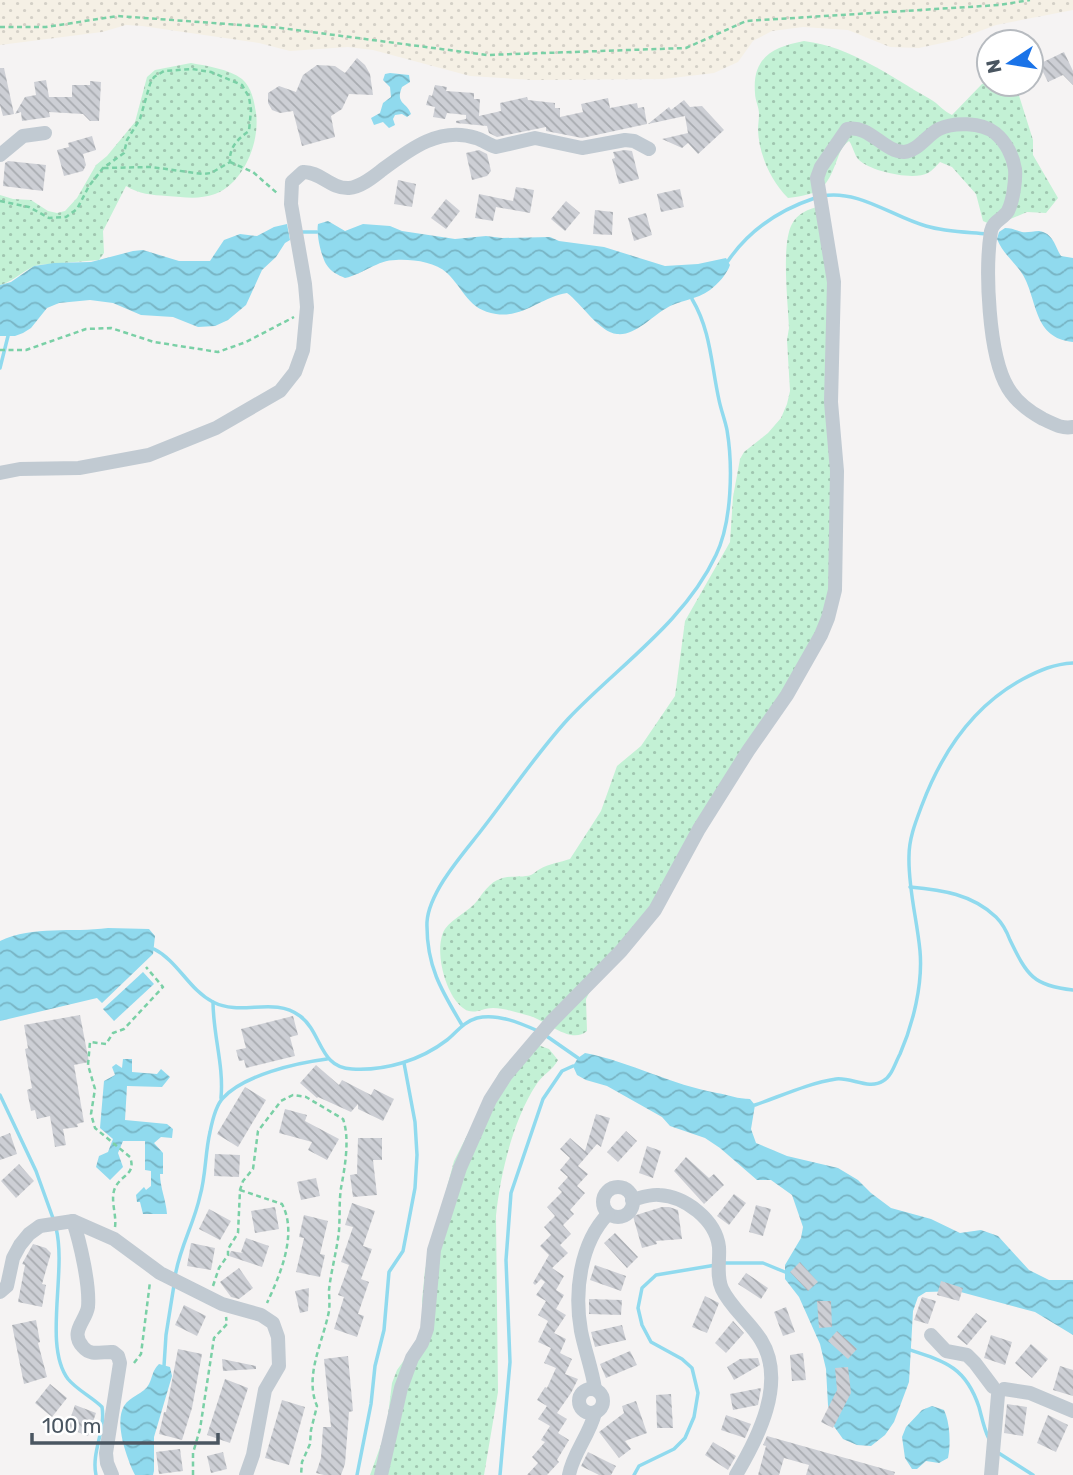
<svg xmlns="http://www.w3.org/2000/svg" width="1073" height="1475" font-family="Rubik,sans-serif">
  <style>
    .grass { fill: url(#grass-dots) }
    .sand { fill: url(#sand-dots) }
    .water { fill: url(#water-waves) }
    .lines { fill: none; stroke-linecap: round; stroke-linejoin: round }
    .stream { stroke: #90daee; stroke-width: 3.5 }
    .building { fill: url(#building-back-hatch) }
    .path { stroke: #7ad0a6; stroke-width: 2.5; stroke-dasharray: 5 3.5; stroke-linecap: butt }
    .minor { stroke: #c1cad2; stroke-width: 14 }
  </style>
  <defs>
    <pattern id="grass-dots" width="8" height="8" patternUnits="userSpaceOnUse" patternTransform="scale(1.75)"><rect width="8" height="8" fill="#c3f1d5"/><path d="M2 2h.1M6 6h.1" fill="none" stroke="#a0c6b0" stroke-width="1.8" stroke-linecap="round"/></pattern>
    <pattern id="sand-dots" width="8" height="8" patternUnits="userSpaceOnUse" patternTransform="scale(1.75)"><rect width="8" height="8" fill="#f5f0e5"/><path d="M2 2h.1M6 6h.1" fill="none" stroke="#d4d0c7" stroke-width="1.8" stroke-linecap="round"/></pattern>
    <pattern id="water-waves" width="16" height="10" patternUnits="userSpaceOnUse" patternTransform="scale(1.75)"><rect width="16" height="10" fill="#90daee"/><path d="M0 5q4-4 8 0t8 0" fill="none" stroke="#78b4c4"/></pattern>
    <pattern id="building-back-hatch" width="6" height="6" patternUnits="userSpaceOnUse" patternTransform="scale(1.75)"><rect width="6" height="6" fill="#cdcfd5"/><path d="M-1 5l2 2M0 0l6 6M5-1l2 2" fill="none" stroke="#a8abb0"/></pattern>
  </defs>
  <rect width="100%" height="100%" fill="#f5f3f3"/>
  <g class="grass">
    <path d="M 804,41 C 852,47 889,76 930,99 C 939,104 943,111 952,115 L 982,84 L 989,81 L 989,84 L 1016,86 L 1033,140 L 1033,155 L 1058,198 L 1046,213 L 1027,212 L 994,226 L 983,221 L 976,194 L 952,167 L 940,162 C 936,166 932,171 928,173 C 913,181 870,171 859,160 C 854,155 853,146 849,141 C 842,146 840,152 837,160 C 826,190 820,194 788,198 C 771,181 759,155 758,130 C 758,125 759,119 759,114 C 759,107 755,100 755,93 C 752,57 773,47 804,41 Z"/>
    <path d="M 191,63 C 207,66 229,69 242,79 C 252,88 254,101 256,113 C 260,142 244,183 215,194 C 198,200 184,197 167,196 C 152,195 139,194 126,186 L 103,231 L 104,253 L 99,260 L 38,265 C 24,269 15,281 0,285 L 0,195 L 13,199 L 31,200 L 48,211 L 57,213 L 65,211 L 77,198 L 96,165 L 107,156 L 135,122 L 147,77 L 155,70 Z"/>
    <path d="M 819,207 L 828,215 L 832,612 L 669,885 L 591,989 L 586,999 L 587,1031 C 571,1045 547,1021 530,1016 C 518,1013 505,1008 493,1008 C 482,1008 473,1016 463,1008 C 445,995 433,948 445,929 C 453,918 468,912 477,901 C 483,893 490,882 500,879 C 509,875 522,878 531,875 C 534,874 537,870 540,869 C 548,864 561,862 570,859 L 601,811 L 617,766 L 641,746 L 675,696 L 685,621 L 730,542 L 733,497 L 740,459 L 744,452 L 768,433 L 781,418 L 787,404 L 790,391 L 787,340 L 789,328 C 788,303 781,244 792,224 C 797,214 809,208 819,207 Z"/>
    <path d="M 538,1045 L 549,1049 L 558,1060 C 553,1070 542,1075 536,1085 C 513,1120 500,1175 496,1216 L 498,1392 L 484,1475 L 370,1475 L 386,1431 L 392,1383 L 397,1370 L 418,1341 L 424,1317 L 422,1301 L 425,1270 L 454,1161 L 499,1073 L 513,1057 Z"/>
  </g>
  <path class="sand" d="M 0,0 L 1073,0 L 1073,10 L 996,25 L 956,40 L 919,48 L 890,47 L 848,30 L 803,27 L 772,31 L 753,41 L 738,62 L 714,73 L 664,79 L 533,80 L 470,76 L 373,50 L 348,47 L 290,51 L 259,43 L 142,26 L 126,25 L 102,32 L 0,45 Z"/>
  <g class="water">
    <path d="M 390,73 L 409,75 L 410,82 L 402,87 C 395,104 407,102 411,114 L 407,117 L 402,114 L 395,115 L 393,119 L 395,125 L 389,128 L 383,122 L 374,125 L 371,118 L 380,113 L 383,103 L 391,97 L 390,87 L 383,80 L 385,74 Z"/>
    <path d="M 328,221 L 345,231 L 363,224 L 390,226 L 402,231 L 455,239 L 486,236 L 502,238 L 550,237 L 559,241 L 604,247 L 665,266 L 698,264 L 726,258 L 730,265 C 727,274 718,284 710,290 C 697,300 678,300 665,309 C 651,317 635,336 617,334 C 600,333 581,303 567,293 C 541,297 524,318 496,314 C 468,310 464,289 447,273 C 435,262 412,259 396,260 C 377,260 364,274 345,278 C 338,275 331,272 326,264 C 321,255 316,234 318,224 Z"/>
    <path d="M 287,224 L 290,240 L 285,243 L 276,257 L 262,270 L 246,305 L 228,320 L 215,326 L 198,327 L 173,317 L 141,315 L 113,303 L 90,300 L 59,303 L 47,308 L 31,328 L 23,333 L 15,336 L 0,336 L 0,285 L 11,282 L 34,266 L 54,263 L 91,262 L 133,251 L 143,250 L 179,261 L 210,261 L 224,240 L 240,234 L 257,236 L 274,227 Z"/>
    <path d="M 1005,228 C 1012,228 1015,230 1022,232 C 1027,233 1033,231 1039,231 C 1053,233 1055,246 1061,256 L 1073,258 L 1073,342 C 1033,338 1038,301 1023,275 C 1015,262 1003,254 997,239 L 999,232 Z"/>
    <path d="M 108,928 L 149,929 L 155,936 L 153,954 L 102,1003 L 97,998 L 0,1021 L 0,941 C 34,925 71,933 108,928 Z"/>
    <path d="M 143,972 L 154,984 L 114,1021 L 103,1009 Z"/>
    <path d="M 585,1053 C 631,1062 672,1085 717,1093 C 729,1095 738,1099 750,1099 L 755,1105 L 751,1129 L 756,1143 L 787,1156 L 838,1168 L 858,1180 L 871,1193 L 891,1208 L 931,1219 L 960,1233 L 981,1230 L 998,1236 L 1029,1270 L 1049,1280 L 1073,1280 L 1073,1335 L 1035,1312 L 957,1291 L 926,1292 L 918,1297 L 913,1311 L 909,1382 L 894,1422 L 885,1435 L 871,1446 L 857,1445 L 843,1439 L 833,1425 L 828,1405 L 826,1369 L 820,1344 L 799,1297 L 785,1279 L 785,1265 L 801,1238 L 803,1227 L 792,1195 L 771,1180 L 757,1180 L 720,1148 L 705,1138 L 670,1126 L 662,1117 L 607,1086 L 586,1080 L 577,1075 L 573,1066 L 578,1058 Z"/>
    <path d="M 123,1059 L 132,1059 L 132,1072 L 157,1074 L 161,1069 L 170,1077 L 162,1087 L 127,1086 L 125,1120 L 167,1124 L 173,1129 L 172,1138 L 161,1137 L 154,1143 L 163,1153 L 163,1174 L 160,1174 C 160,1187 166,1200 167,1214 L 143,1214 L 140,1202 L 137,1202 L 136,1195 L 144,1187 L 146,1190 L 151,1186 L 151,1171 L 145,1170 L 145,1141 L 123,1141 L 118,1153 L 123,1167 L 110,1180 L 96,1167 L 99,1156 L 108,1152 L 113,1139 L 100,1128 L 104,1081 L 115,1075 L 112,1067 L 116,1064 L 122,1068 Z"/>
    <path d="M 159,1364 L 170,1367 L 172,1376 L 154,1437 L 154,1471 L 153,1475 L 135,1475 C 127,1459 114,1423 124,1406 C 130,1396 144,1394 149,1384 C 153,1376 152,1371 159,1364 Z"/>
    <path d="M 932,1406 L 944,1410 C 950,1422 951,1445 948,1458 L 939,1463 L 926,1461 L 917,1469 L 912,1469 L 905,1458 L 902,1437 L 906,1427 L 922,1410 Z"/>
  </g>
  <g class="lines">
    <g class="stream">
      <path d="M 822,196 C 858,189 893,217 926,226 C 946,232 966,232 987,234"/>
      <path d="M 300,232 L 317,232"/>
      <path d="M 728,261 C 749,230 779,210 815,198"/>
      <path d="M 0,368 L 8,336"/>
      <path d="M 910,887 C 942,890 972,894 996,917 C 1002,923 1007,932 1010,940 C 1027,975 1033,986 1073,990"/>
      <path d="M 154,949 C 178,961 189,990 213,1002 C 242,1017 273,996 300,1016 C 322,1032 319,1068 352,1069 C 386,1071 421,1060 447,1040 C 457,1032 463,1022 477,1018 C 497,1013 520,1023 538,1031"/>
      <path d="M 213,1002 C 213,1035 224,1065 221,1098"/>
      <path d="M 462,1025 C 441,990 426,965 427,922 C 429,892 462,855 480,832 C 509,795 536,754 568,719 C 618,666 684,623 716,555 C 732,522 733,466 727,430 C 725,420 721,410 719,400 C 711,364 711,331 692,299"/>
      <path d="M 545,1035 L 578,1058"/>
      <path d="M 0,1095 L 36,1171 L 54,1221"/>
      <path d="M 755,1105 C 781,1096 809,1083 836,1079 C 851,1077 869,1090 883,1081 C 892,1076 895,1063 900,1054 C 913,1024 923,984 920,951 C 917,919 908,888 909,856 C 909,838 916,821 922,805 C 942,752 973,706 1023,679 C 1040,670 1054,664 1073,663"/>
      <path d="M 56,1228 C 67,1271 43,1346 68,1379 C 77,1390 92,1397 102,1407 C 106,1430 91,1452 96,1475"/>
      <path d="M 723,1263 L 763,1263 L 785,1272"/>
      <path d="M 175,1277 C 179,1249 194,1224 200,1196 C 206,1175 205,1153 210,1132 C 212,1122 216,1105 223,1098 C 244,1075 296,1063 327,1059"/>
      <path d="M 910,1350 C 947,1362 966,1368 979,1407 C 982,1418 984,1429 989,1439"/>
      <path d="M 164,1366 L 166,1335 L 174,1285"/>
      <path d="M 997,1452 L 1033,1475"/>
      <path d="M 357,1475 L 371,1404 L 375,1366 L 384,1330 L 389,1272 L 403,1251 L 415,1188 L 417,1155 L 415,1122 L 404,1063"/>
      <path d="M 500,1475 L 510,1362 L 506,1260 L 511,1193 L 543,1099 L 562,1071 L 573,1066"/>
      <path d="M 634,1475 L 639,1466 L 674,1449 L 685,1438 L 694,1417 L 698,1393 L 692,1368 L 682,1359 L 651,1342 L 642,1325 L 638,1308 L 642,1288 L 656,1275 L 716,1265"/>
    </g>
  </g>
  <g class="building">
    <path d="M 1064,52 L 1073,71 L 1073,85 L 1063,75 L 1048,82 L 1039,64 Z"/>
    <path d="M 357,58 L 365,65 L 370,74 L 373,95 L 349,94 L 342,109 L 331,116 L 335,137 L 302,146 L 293,111 L 280,113 L 272,110 L 268,103 L 268,93 L 279,86 L 296,92 L 303,75 L 317,65 L 335,66 L 345,73 Z"/>
    <path d="M 0,68 L 4,68 L 14,114 L 3,116 L 0,105 Z"/>
    <path d="M 46,80 L 49,97 L 72,97 L 72,85 L 90,85 L 90,81 L 101,82 L 99,121 L 90,121 L 83,114 L 49,112 L 50,117 L 22,121 L 21,112 L 15,114 L 25,97 L 36,95 L 34,82 Z"/>
    <path d="M 435,85 L 447,87 L 446,91 L 474,93 L 474,99 L 480,99 L 479,116 L 501,111 L 500,103 L 527,97 L 528,100 L 555,103 L 555,108 L 560,108 L 560,117 L 583,112 L 581,104 L 608,98 L 610,108 L 637,103 L 638,108 L 644,107 L 647,124 L 582,138 L 546,131 L 546,127 L 497,137 L 489,133 L 487,126 L 456,123 L 456,121 L 466,119 L 466,115 L 447,113 L 445,119 L 433,117 L 435,107 L 426,105 L 429,95 L 432,96 Z"/>
    <path d="M 684,100 L 690,107 L 702,106 L 724,130 L 698,154 L 688,143 L 682,148 L 662,139 L 688,133 L 685,116 L 648,124 L 669,107 L 671,110 Z"/>
    <path d="M 92,136 L 96,150 L 83,154 L 86,165 L 83,171 L 64,176 L 57,150 L 69,147 L 68,143 Z"/>
    <path d="M 479,150 L 487,154 L 491,171 L 487,176 L 472,180 L 466,153 Z"/>
    <path d="M 625,150 L 632,151 L 639,179 L 619,184 L 612,159 L 615,158 L 613,152 Z"/>
    <path d="M 8,161 L 46,165 L 43,191 L 3,186 L 5,163 Z"/>
    <path d="M 398,180 L 416,184 L 412,207 L 394,204 Z"/>
    <path d="M 516,187 L 534,190 L 530,213 L 496,207 L 493,221 L 475,218 L 479,194 L 513,201 Z"/>
    <path d="M 680,189 L 684,207 L 661,212 L 657,194 Z"/>
    <path d="M 446,199 L 460,211 L 446,229 L 431,218 Z"/>
    <path d="M 566,201 L 580,213 L 565,231 L 551,219 Z"/>
    <path d="M 595,210 L 613,212 L 612,235 L 593,234 Z"/>
    <path d="M 646,213 L 652,235 L 634,241 L 628,218 Z"/>
    <path d="M 80,1015 L 89,1062 L 74,1065 L 84,1122 L 77,1124 L 78,1127 L 63,1129 L 66,1145 L 55,1147 L 50,1116 L 37,1119 L 35,1110 L 31,1111 L 27,1090 L 32,1088 L 25,1049 L 28,1048 L 24,1025 Z"/>
    <path d="M 293,1016 L 298,1035 L 290,1037 L 295,1056 L 246,1068 L 244,1060 L 239,1061 L 236,1050 L 246,1048 L 241,1029 Z"/>
    <path d="M 316,1065 L 339,1085 L 342,1080 L 371,1095 L 374,1089 L 394,1099 L 383,1121 L 358,1109 L 358,1104 L 351,1112 L 318,1097 L 317,1098 L 300,1083 Z"/>
    <path d="M 245,1087 L 266,1100 L 238,1147 L 217,1134 Z"/>
    <path d="M 285,1109 L 307,1115 L 305,1121 L 339,1139 L 327,1160 L 308,1150 L 312,1142 L 279,1133 Z"/>
    <path d="M 596,1114 L 610,1118 L 601,1147 L 597,1144 L 578,1166 L 588,1174 L 577,1186 L 585,1193 L 570,1210 L 574,1214 L 563,1225 L 571,1234 L 560,1245 L 568,1253 L 552,1268 L 564,1276 L 556,1290 L 564,1295 L 556,1309 L 566,1315 L 554,1333 L 566,1339 L 560,1353 L 572,1359 L 565,1374 L 578,1379 L 571,1393 L 557,1413 L 567,1419 L 558,1433 L 569,1440 L 557,1460 L 559,1462 L 547,1475 L 527,1475 L 538,1463 L 532,1457 L 545,1442 L 541,1440 L 550,1426 L 538,1419 L 547,1406 L 537,1400 L 545,1387 L 547,1388 L 556,1368 L 544,1363 L 551,1348 L 538,1342 L 548,1321 L 538,1315 L 546,1301 L 536,1295 L 545,1282 L 541,1279 L 535,1285 L 533,1283 L 549,1255 L 540,1246 L 551,1235 L 544,1227 L 555,1216 L 547,1207 L 562,1192 L 558,1188 L 568,1177 L 560,1170 L 570,1158 L 560,1149 L 570,1138 L 585,1151 Z"/>
    <path d="M 626,1131 L 637,1141 L 618,1162 L 607,1152 Z"/>
    <path d="M 10,1133 L 17,1154 L 0,1160 L 0,1137 Z"/>
    <path d="M 358,1138 L 382,1138 L 382,1160 L 373,1160 L 377,1195 L 353,1197 L 350,1175 L 357,1174 Z"/>
    <path d="M 647,1146 L 661,1151 L 653,1178 L 639,1173 Z"/>
    <path d="M 215,1154 L 240,1155 L 239,1177 L 214,1176 Z"/>
    <path d="M 686,1157 L 709,1178 L 714,1174 L 724,1185 L 704,1204 L 674,1171 Z"/>
    <path d="M 19,1164 L 34,1181 L 16,1198 L 1,1181 Z"/>
    <path d="M 316,1178 L 320,1196 L 301,1200 L 297,1182 Z"/>
    <path d="M 734,1194 L 746,1203 L 729,1225 L 717,1216 Z"/>
    <path d="M 352,1203 L 375,1211 L 363,1246 L 372,1249 L 361,1279 L 369,1282 L 358,1314 L 364,1316 L 357,1337 L 334,1329 L 344,1297 L 338,1295 L 349,1265 L 341,1262 L 353,1227 L 345,1225 Z"/>
    <path d="M 756,1205 L 771,1209 L 763,1236 L 749,1232 Z"/>
    <path d="M 275,1207 L 279,1229 L 255,1233 L 251,1211 Z"/>
    <path d="M 662,1207 L 669,1207 L 678,1210 L 682,1239 L 656,1241 L 657,1244 L 642,1248 L 633,1216 Z"/>
    <path d="M 209,1209 L 231,1221 L 220,1240 L 199,1229 Z"/>
    <path d="M 304,1215 L 328,1221 L 320,1254 L 325,1255 L 320,1277 L 296,1272 L 304,1238 L 299,1237 Z"/>
    <path d="M 615,1233 L 638,1257 L 627,1268 L 604,1243 Z"/>
    <path d="M 246,1238 L 269,1246 L 262,1267 L 229,1256 L 231,1251 L 243,1253 L 241,1252 Z"/>
    <path d="M 191,1243 L 215,1248 L 211,1270 L 187,1266 Z"/>
    <path d="M 33,1244 L 46,1248 L 51,1253 L 42,1284 L 46,1285 L 42,1307 L 18,1302 L 25,1265 L 22,1264 Z"/>
    <path d="M 800,1262 L 818,1282 L 808,1291 L 790,1272 Z"/>
    <path d="M 595,1265 L 626,1276 L 621,1291 L 590,1280 Z"/>
    <path d="M 239,1268 L 253,1288 L 239,1299 L 231,1297 L 220,1282 Z"/>
    <path d="M 746,1273 L 768,1288 L 761,1299 L 738,1284 Z"/>
    <path d="M 941,1281 L 963,1288 L 959,1301 L 937,1295 Z"/>
    <path d="M 309,1288 L 308,1311 L 300,1313 L 295,1291 Z"/>
    <path d="M 705,1296 L 719,1303 L 707,1333 L 692,1327 Z"/>
    <path d="M 922,1297 L 936,1301 L 928,1324 L 914,1320 Z"/>
    <path d="M 589,1299 L 622,1300 L 621,1315 L 589,1314 Z"/>
    <path d="M 817,1301 L 831,1301 L 832,1327 L 819,1328 Z"/>
    <path d="M 184,1305 L 206,1316 L 197,1336 L 175,1325 Z"/>
    <path d="M 786,1307 L 795,1332 L 783,1336 L 774,1312 Z"/>
    <path d="M 976,1313 L 987,1321 L 967,1345 L 957,1337 Z"/>
    <path d="M 36,1320 L 40,1342 L 38,1343 L 47,1377 L 24,1384 L 12,1325 Z"/>
    <path d="M 733,1321 L 744,1333 L 726,1353 L 715,1343 Z"/>
    <path d="M 622,1325 L 626,1340 L 595,1347 L 591,1332 Z"/>
    <path d="M 837,1331 L 857,1349 L 848,1359 L 828,1341 Z"/>
    <path d="M 991,1335 L 1012,1342 L 1005,1365 L 984,1358 Z"/>
    <path d="M 1031,1344 L 1048,1359 L 1032,1378 L 1015,1363 Z"/>
    <path d="M 178,1349 L 202,1354 L 192,1408 L 182,1440 L 159,1434 L 164,1412 L 166,1412 Z"/>
    <path d="M 630,1351 L 637,1365 L 606,1378 L 600,1364 Z"/>
    <path d="M 803,1353 L 806,1380 L 792,1381 L 790,1355 Z"/>
    <path d="M 348,1356 L 353,1411 L 349,1412 L 345,1464 L 341,1475 L 324,1475 L 316,1473 L 321,1458 L 323,1427 L 331,1427 L 324,1359 Z"/>
    <path d="M 758,1358 L 760,1365 L 734,1380 L 727,1367 L 740,1359 Z"/>
    <path d="M 222,1359 L 256,1366 L 256,1369 L 223,1371 Z"/>
    <path d="M 1060,1366 L 1073,1370 L 1073,1396 L 1053,1390 Z"/>
    <path d="M 848,1367 L 851,1393 L 833,1428 L 821,1422 L 837,1390 L 835,1368 Z"/>
    <path d="M 225,1379 L 248,1388 L 230,1443 L 207,1435 Z"/>
    <path d="M 50,1384 L 67,1398 L 52,1417 L 35,1403 Z"/>
    <path d="M 761,1388 L 758,1405 L 733,1410 L 730,1394 Z"/>
    <path d="M 671,1394 L 673,1428 L 657,1428 L 656,1395 Z"/>
    <path d="M 282,1400 L 305,1407 L 289,1465 L 265,1458 Z"/>
    <path d="M 636,1401 L 647,1433 L 625,1441 L 631,1449 L 619,1458 L 599,1432 L 624,1413 L 622,1406 Z"/>
    <path d="M 1007,1404 L 1027,1407 L 1023,1436 L 1004,1433 Z"/>
    <path d="M 75,1405 L 96,1413 L 88,1436 L 67,1428 Z"/>
    <path d="M 726,1415 L 751,1424 L 745,1438 L 721,1430 Z"/>
    <path d="M 1048,1415 L 1068,1425 L 1056,1452 L 1037,1443 Z"/>
    <path d="M 767,1436 L 895,1472 L 894,1475 L 806,1475 L 809,1465 L 784,1458 L 779,1475 L 758,1475 L 766,1446 L 763,1445 Z"/>
    <path d="M 713,1442 L 736,1456 L 728,1470 L 705,1455 Z"/>
    <path d="M 180,1449 L 183,1471 L 159,1474 L 156,1452 Z"/>
    <path d="M 223,1452 L 227,1469 L 211,1473 L 207,1456 Z"/>
    <path d="M 588,1452 L 616,1466 L 611,1475 L 599,1475 L 581,1466 Z"/>
  </g>
  <g class="lines">
    <g class="path">
      <path d="M 0,27 L 46,27 L 118,16 L 281,28 L 487,55 L 686,48 L 746,21 L 999,5 L 1030,0"/>
      <path d="M 230,162 L 253,172 L 278,194"/>
      <path d="M 0,201 L 29,207 L 49,218 L 66,217 L 77,209 L 89,186 L 103,168 L 124,153 L 127,140 L 140,119 L 150,84 L 154,77 L 164,71 L 192,69 L 211,72 L 242,85 L 249,97 L 251,110 L 249,131 C 238,139 229,147 230,162 L 211,173 L 203,174 L 151,167 L 103,168"/>
      <path d="M 0,350 L 26,350 L 86,329 L 111,328 L 154,342 L 218,352 L 246,342 L 294,317"/>
      <path d="M 240,1190 L 282,1204 C 298,1234 280,1275 267,1303"/>
      <path d="M 115,1227 C 117,1214 109,1198 116,1186 C 123,1174 136,1174 130,1157 L 95,1128 L 91,1114 L 95,1089 L 88,1065 L 90,1042 L 106,1044 L 113,1033 L 124,1029 L 163,987 L 146,967"/>
      <path d="M 213,1286 L 219,1268 L 228,1255 L 228,1249 L 238,1233 L 240,1190 L 243,1181 L 253,1169 L 258,1131 L 281,1101 L 293,1095 L 306,1097 L 343,1119 C 350,1138 345,1167 341,1188 C 339,1202 340,1217 339,1231 C 337,1250 331,1271 329,1290 C 329,1297 330,1304 329,1311 C 323,1342 304,1376 317,1406 L 311,1430 L 310,1444 L 302,1462 L 301,1475"/>
      <path d="M 134,1363 L 141,1354 L 150,1282"/>
      <path d="M 193,1475 L 193,1453 L 200,1429 L 214,1338 L 227,1324 L 226,1317"/>
    </g>
    <g class="minor">
      <path d="M 0,155 L 23,136 L 45,133"/>
      <path d="M 0,473 L 20,469 L 79,468 L 149,455 L 216,428 L 280,391 L 295,372 L 303,350 L 307,307 L 305,284 L 291,204 L 292,182 L 303,172 C 319,171 331,189 349,188 C 361,187 373,177 382,170 C 410,149 440,126 476,138 C 483,140 489,145 496,147 L 535,138 L 582,148 L 625,140 L 634,141 L 649,149"/>
      <circle cx="618" cy="1202" r="15"/>
      <path d="M 632,1200 C 640,1198 650,1194 659,1195 C 685,1196 716,1220 719,1247 C 720,1261 716,1276 722,1289 C 731,1308 750,1322 761,1340 C 787,1382 758,1438 736,1475"/>
      <path d="M 73,1221 C 80,1242 90,1285 88,1307 C 86,1321 69,1332 83,1347 C 91,1357 103,1351 113,1352 L 118,1356 L 120,1363 L 106,1453 L 107,1463 L 112,1475"/>
      <path d="M 0,1292 L 7,1286 L 13,1258 L 20,1245 L 29,1234 L 40,1226 L 73,1221 L 114,1239 L 160,1273 L 222,1304 L 261,1315 L 273,1323 L 278,1337 L 279,1366 L 265,1390 L 253,1455 L 246,1475"/>
      <path d="M 931,1335 L 946,1351 L 967,1355 L 975,1363 L 993,1387"/>
      <circle cx="591" cy="1401" r="12"/>
      <path d="M 595,1389 C 592,1369 585,1351 581,1331 C 574,1292 580,1243 608,1214"/>
      <path d="M 1004,1389 L 1030,1393 L 1073,1411"/>
      <path d="M 381,1475 L 401,1388 L 412,1358 L 422,1343 L 427,1329 L 434,1250 L 460,1168 L 490,1100 L 506,1075 L 551,1022 L 621,951 L 655,910 L 699,829 L 748,751 L 787,695 L 821,635 L 828,618 L 835,590 L 837,471 L 831,402 L 834,282 L 817,178 L 821,167 L 847,129 C 869,124 884,152 904,152 C 918,151 927,135 939,129 C 953,122 982,122 995,133 C 1006,142 1013,156 1015,169 C 1016,180 1013,201 1008,211 C 1003,219 993,221 991,231 C 985,269 988,355 1008,388 C 1016,401 1030,412 1043,419 C 1054,424 1061,429 1073,427"/>
      <path d="M 569,1475 C 573,1453 589,1436 595,1413"/>
      <path d="M 991,1475 L 998,1395"/>
    </g>
  </g>
  <g transform="translate(1010 63) rotate(258)"><circle r="33" fill="#ffffff" stroke="#b7bbc0" stroke-width="2"/>
  <path d="M0-5L12 26L0 18L-12 26Z" fill="#1a73e8"/>
  <text y="-10" font-size="19" font-weight="bold" text-anchor="middle" fill="#4a5661">N</text>
  </g>
  <path d="M32 1433v10h186v-10" fill="none" stroke="#4a5661" stroke-width="3.5"/>
  <text x="42" y="1433" font-size="21" fill="#4a5661" stroke="#ffffff" stroke-width="5" paint-order="stroke">100 m</text>
</svg>
